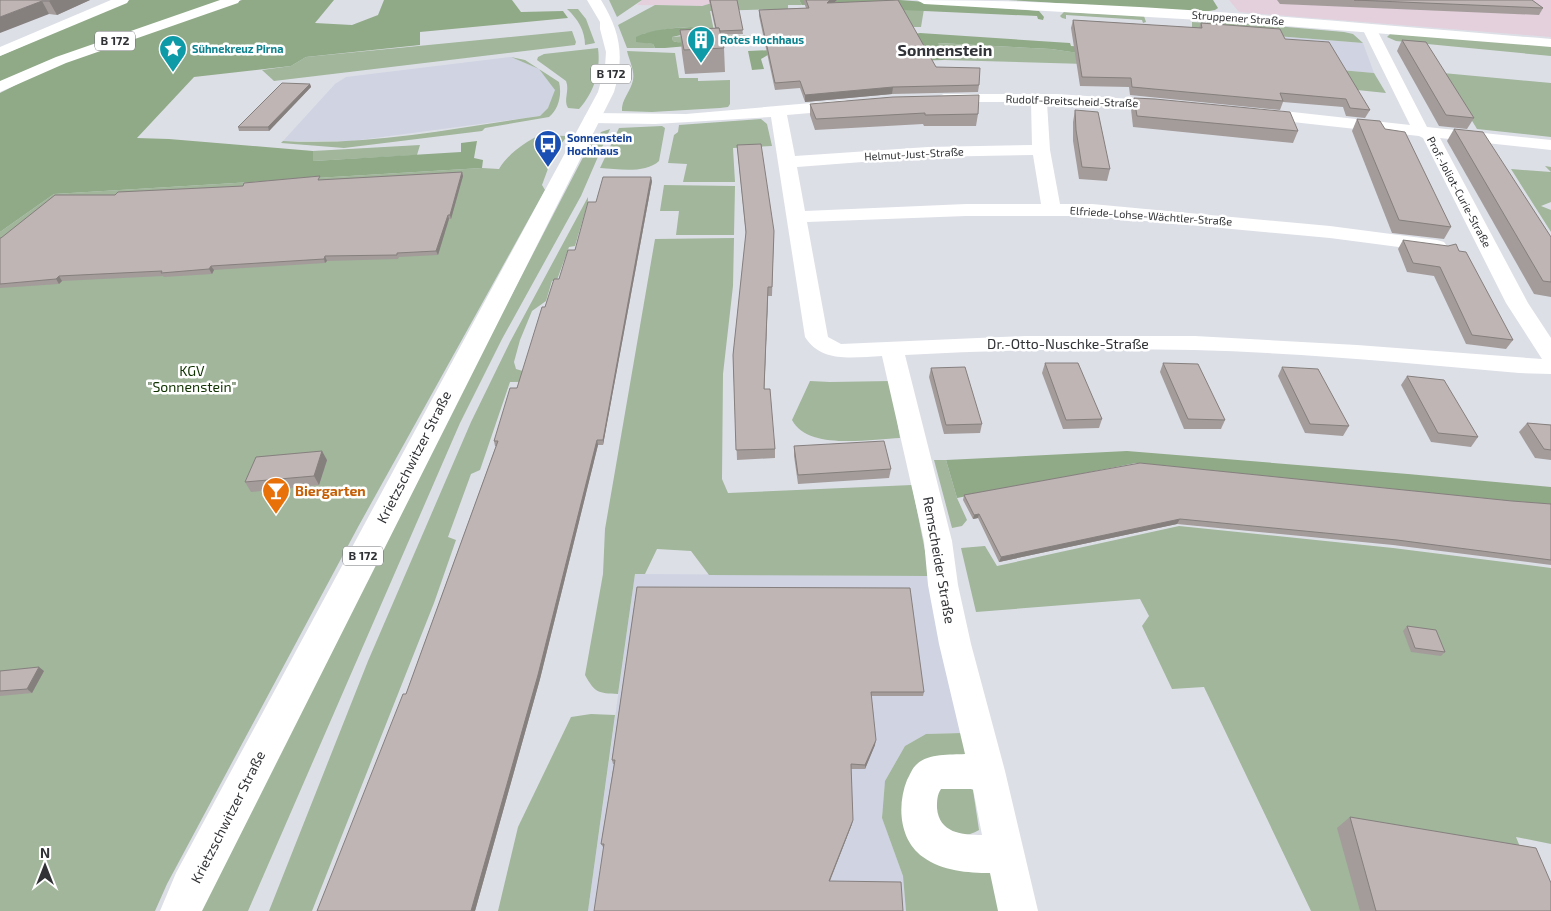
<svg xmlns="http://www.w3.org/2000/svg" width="1551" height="911" font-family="'Exo 2',sans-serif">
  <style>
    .commercial { fill: #e4cfdc }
    .built { fill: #cfd3e2 }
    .green { fill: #a1b69b }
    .forest { fill: #90aa87 }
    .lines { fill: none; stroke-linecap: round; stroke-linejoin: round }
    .street { fill: #fff; fill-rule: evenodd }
    .secondary { fill: #fff; fill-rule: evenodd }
    .primary { fill: #fff; fill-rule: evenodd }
    .wall { fill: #a39c9b }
    .shaded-wall { fill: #857f7e }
    .building { fill: #beb5b4; stroke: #857f7e }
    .labels { text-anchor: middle; stroke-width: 5; stroke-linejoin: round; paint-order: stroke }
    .far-street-label { font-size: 11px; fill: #313235; stroke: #fff }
    .far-culture-label { font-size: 11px; font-weight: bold; fill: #0d838f; stroke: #fff; text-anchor: start }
    .far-transit-label { font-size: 11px; font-weight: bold; fill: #164399; stroke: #fff; text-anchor: start }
    .shield { fill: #fff; stroke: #6f7072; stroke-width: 1 }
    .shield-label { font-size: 12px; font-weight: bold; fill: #313235 }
    .street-label { font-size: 14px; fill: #313235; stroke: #fff }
    .park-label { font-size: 14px; fill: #0f3200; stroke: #fff }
    .food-label { font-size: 14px; font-weight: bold; fill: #c56008; stroke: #fff; text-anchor: start }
    .far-district-label { font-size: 16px; font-weight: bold; fill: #313339; stroke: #fff }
  </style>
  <rect width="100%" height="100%" fill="#dddfe7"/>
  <g class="commercial">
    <path d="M 642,0 L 722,0 L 702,6 L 637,5 Z"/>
    <path d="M 1229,0 L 1551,0 L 1551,37 L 1239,12 Z"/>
  </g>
  <g class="built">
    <path d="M 1192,29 L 1363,43 L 1374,73 L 1193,57 Z"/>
    <path d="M 511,57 L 539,69 L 556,90 L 548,108 L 540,116 L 352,141 L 283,141 L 335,84 L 346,77 Z"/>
    <path d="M 635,574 L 930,576 L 962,733 L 926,734 L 905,746 L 885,781 L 882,818 L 903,876 L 906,911 L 588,911 Z"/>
  </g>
  <g class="green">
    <path d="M 609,0 L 642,0 L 617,17 Z"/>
    <path d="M 722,0 L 799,0 L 802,5 L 788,5 L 788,9 L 710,11 L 715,36 L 694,42 L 680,43 L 673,41 L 672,37 L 684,36 L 691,27 L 674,28 L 643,34 L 647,43 L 653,44 L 655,48 L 627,48 L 618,25 L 655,5 L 702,6 Z"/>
    <path d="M 567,9 L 578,9 L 586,19 L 595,43 L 585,45 C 585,31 578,19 567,9 Z"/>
    <path d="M 924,9 L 921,27 L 911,27 L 902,10 Z"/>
    <path d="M 1064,12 L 1144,16 L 1146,22 L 1143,23 L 1142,20 L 1066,15 L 1066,19 L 1062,18 L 1060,16 Z"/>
    <path d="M 1207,20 L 1344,32 L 1353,34 L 1363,43 L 1192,29 L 1192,22 L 1207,23 Z"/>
    <path d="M 572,31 L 576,42 L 575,45 L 274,81 L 262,70 L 291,66 L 306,57 Z"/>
    <path d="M 1391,33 L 1551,45 L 1551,56 L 1396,41 L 1387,37 Z"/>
    <path d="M 937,43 L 1051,49 L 1113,58 L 1120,65 L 944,60 Z"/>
    <path d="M 598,48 C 601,70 594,93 579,109 L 568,108 C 563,100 570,90 566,81 L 537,60 L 538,57 L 544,54 Z"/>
    <path d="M 627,51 L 675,53 L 679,78 L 698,78 L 698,81 L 730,80 L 730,104 L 728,107 L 720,108 L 652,112 L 622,111 C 621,100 631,91 633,80 C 635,71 629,60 627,51 Z"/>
    <path d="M 511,57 L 525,60 L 559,82 C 562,94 559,109 549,117 L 485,128 L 482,131 L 344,148 L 281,143 L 283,141 C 369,146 455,128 540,116 L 548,108 L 555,90 L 539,69 Z"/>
    <path d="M 1240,61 L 1374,73 L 1386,93 L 1357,90 Z"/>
    <path d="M 1443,73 L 1551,83 L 1551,137 L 1477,129 Z"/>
    <path d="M 761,119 L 767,124 L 772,146 L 733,148 L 735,182 L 683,182 L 687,164 L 668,163 L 674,135 L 678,132 L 679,125 Z"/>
    <path d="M 662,126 L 665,128 L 659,161 C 645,174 618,169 600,168 L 619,128 Z"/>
    <path d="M 610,129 L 581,196 L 502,339 L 460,423 L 248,911 L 199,911 L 481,354 L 592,140 L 596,140 L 601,132 Z"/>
    <path d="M 540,135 L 567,136 L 553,155 L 542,185 L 545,190 L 358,527 L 167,884 L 155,911 L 0,911 L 0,232 L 54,194 L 482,168 L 499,169 C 508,154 525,142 540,135 Z"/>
    <path d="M 420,145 L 417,155 L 313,161 L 313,151 Z"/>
    <path d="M 1545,166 L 1551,167 L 1551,202 L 1541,206 L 1551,210 L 1551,232 L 1511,169 L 1551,172 Z"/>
    <path d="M 664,185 L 735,186 L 734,235 L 676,235 L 679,211 L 660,211 Z"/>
    <path d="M 588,197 L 588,202 L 575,246 L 569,247 L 557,280 L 552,281 L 546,301 L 532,311 L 520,340 L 514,362 L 516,369 L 526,372 L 610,381 L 510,382 L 480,470 L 471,474 L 448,537 L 456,540 L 434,603 L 312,911 L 269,911 L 368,661 L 471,422 L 510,342 Z"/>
    <path d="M 734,238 L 733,286 L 723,374 L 722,479 L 728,493 L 912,485 L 930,576 L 709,575 L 691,551 L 657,549 L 645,574 L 635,574 L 618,694 C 598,693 595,693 585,675 L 603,574 L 605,529 L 655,239 Z"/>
    <path d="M 810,381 L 830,382 L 891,381 L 900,438 C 871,439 808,451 792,420 Z"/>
    <path d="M 934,460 L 946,460 L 957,498 L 967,520 L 962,526 L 952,528 Z"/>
    <path d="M 1179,526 L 1393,548 L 1551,568 L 1551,844 L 1516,837 L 1546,911 L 1311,911 L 1204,687 L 1172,689 L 1142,626 L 1149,616 L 1140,599 L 976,612 L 961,548 L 985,546 L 997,566 Z"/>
    <path d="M 591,714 L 615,715 L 588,911 L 498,911 L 518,827 L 571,717 Z"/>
    <path d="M 962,733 L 967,756 L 907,800 L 990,866 L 1001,911 L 906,911 L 903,876 L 882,818 L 885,781 L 905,746 L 926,734 Z"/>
    <path d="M 963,785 L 973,790 L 979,830 C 964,839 956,834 941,828 L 932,799 C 940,785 948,785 963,785 Z"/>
  </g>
  <g class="forest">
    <path d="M 129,0 L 225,0 L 0,83 L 0,56 Z"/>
    <path d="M 242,0 L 334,0 L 315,23 L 352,25 L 378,15 L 384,0 L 512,0 L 521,12 L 563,11 L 568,18 L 420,32 L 420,45 L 306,57 L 291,66 L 194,77 L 137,138 L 169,139 L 313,151 L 313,161 L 461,152 L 461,143 L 477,141 L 474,158 L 483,160 L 482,168 L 54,194 L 0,232 L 0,93 L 47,69 Z"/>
    <path d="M 799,0 L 900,0 L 1039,11 L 1044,17 L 1043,20 L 1038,19 L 1037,16 L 902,10 L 851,3 L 802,5 Z"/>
    <path d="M 1008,0 L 1213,0 L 1218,8 L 1215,10 L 1203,12 Z"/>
    <path d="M 691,27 L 704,30 L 672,37 L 673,41 C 688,46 701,38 716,36 C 729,34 742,36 755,36 L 756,40 L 665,48 L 655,48 L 653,44 L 636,42 L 636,37 C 652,29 674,28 691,27 Z"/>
    <path d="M 920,33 L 1070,43 L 1071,46 L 1184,54 L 1112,58 L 1051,49 L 938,43 L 944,60 L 912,61 L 771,53 L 761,59 L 764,69 L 752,70 L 748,51 L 845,47 Z"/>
    <path d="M 1127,451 L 1408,474 L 1551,487 L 1551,506 L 1136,463 L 957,498 L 946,460 Z"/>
  </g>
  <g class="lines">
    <path class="street" d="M 1369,24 L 1376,28 L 1427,127 L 1551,140 L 1551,150 L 1440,138 L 1528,303 L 1551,338 L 1551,374 L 1519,373 C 1411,363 1302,353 1194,350 C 1097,348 1001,350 905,355 L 952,541 L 958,585 L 971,644 L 1005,771 L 1038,911 L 998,911 L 990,873 C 968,873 942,871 923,857 C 899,840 897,805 907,780 C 910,775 912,768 917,764 C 929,753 950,755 965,754 L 939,644 L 928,585 L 924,541 L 882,356 C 855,357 822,364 805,337 L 771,117 L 655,124 L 592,123 L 586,121 L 584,118 L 586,115 L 592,113 L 686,114 L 845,100 L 851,102 L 853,105 L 851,108 L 845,110 L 787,115 L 795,156 L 928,147 L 1032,145 L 1031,102 L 939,102 L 936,99 L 939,96 L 944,94 L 1057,94 L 1176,102 L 1178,105 L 1176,108 L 1170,110 L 1047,103 L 1050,150 L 1060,204 L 1092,204 L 1330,226 L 1437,240 L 1444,242 L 1447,246 L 1444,250 L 1437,252 L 1330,238 L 1092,216 L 966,216 L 807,222 L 828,337 L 841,344 L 1025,336 L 1195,336 L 1357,345 L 1542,359 L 1506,303 L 1423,138 L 1419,136 L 1256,118 L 1250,116 L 1248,113 L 1250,110 L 1256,108 L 1410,125 L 1362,28 ZM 1033,155 L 1041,204 L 966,204 L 805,211 L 797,167 L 928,157 ZM 941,789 L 973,789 L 982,835 C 962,835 939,833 937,808 C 937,801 937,795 941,789 Z"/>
    <path class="secondary" d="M 917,0 C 1129,0 1340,22 1551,39 L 1551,47 L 1234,22 L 924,4 Z"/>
    <g class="primary">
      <path d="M 111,0 L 129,0 L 127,3 L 0,56 L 0,47 Z"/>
      <path d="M 220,0 L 240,0 L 238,3 L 66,63 L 0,92 L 0,81 L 56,57 Z"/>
      <path d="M 587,0 L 601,0 C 620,31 625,56 614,92 L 202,911 L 160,911 L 176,873 L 598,92 L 605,67 L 606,52 L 600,29 L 600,22 Z"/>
    </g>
  </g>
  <g class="wall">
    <path d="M 0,0 L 90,0 L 57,15 L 49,14 Z"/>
    <path d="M 709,0 L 737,0 L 743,34 L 720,35 L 724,48 L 725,72 L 685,74 L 682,53 L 680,30 L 715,28 Z"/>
    <path d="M 803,0 L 837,0 L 834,2 L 936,67 L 979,85 L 978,92 L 892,94 L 805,102 L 800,88 L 775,90 L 759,16 L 759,10 L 806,8 Z"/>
    <path d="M 1277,0 L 1532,0 L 1543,8 L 1539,15 L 1280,4 Z"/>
    <path d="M 1073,20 L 1199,28 L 1201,23 L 1285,39 L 1370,110 L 1365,118 L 1346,116 L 1343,107 L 1283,102 L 1280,110 L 1130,95 L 1129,87 L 1080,86 L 1071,28 Z"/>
    <path d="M 1402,40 L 1474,118 L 1467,129 L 1439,126 L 1397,51 Z"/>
    <path d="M 310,84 L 311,87 L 269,131 L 239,131 L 238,127 Z"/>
    <path d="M 1134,98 L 1298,131 L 1293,143 L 1133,127 L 1131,109 Z"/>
    <path d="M 810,104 L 978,114 L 976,126 L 924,126 L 923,124 L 815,130 L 810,115 Z"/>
    <path d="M 1075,110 L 1110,169 L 1107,181 L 1079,179 L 1073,141 L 1073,122 Z"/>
    <path d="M 1357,119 L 1385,129 L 1451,227 L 1444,239 L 1392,233 L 1352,131 Z"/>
    <path d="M 1454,129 L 1551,237 L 1551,297 L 1534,294 L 1447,141 Z"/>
    <path d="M 737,145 L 774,231 L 772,296 L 768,296 L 764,389 L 775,449 L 775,458 L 737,460 L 733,355 L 746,235 Z"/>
    <path d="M 462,172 L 463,176 L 451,219 L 449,219 L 438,255 L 399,257 L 398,259 L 327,261 L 325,263 L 214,270 L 212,274 L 164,277 L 163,276 L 62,281 L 59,284 L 0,288 L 0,238 L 115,195 L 321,180 Z"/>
    <path d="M 652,181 L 603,445 L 598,445 L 540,679 L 475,911 L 317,911 L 406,694 L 496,446 L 495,446 L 494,441 L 517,388 L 545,307 L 559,279 L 575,250 L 596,202 Z"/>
    <path d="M 1403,240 L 1459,251 L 1513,340 L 1506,349 L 1466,344 L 1434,276 L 1407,272 L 1398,249 Z"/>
    <path d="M 1045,363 L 1102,419 L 1099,428 L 1063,429 L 1042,373 Z"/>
    <path d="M 1163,363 L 1225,420 L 1221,429 L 1184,429 L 1160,372 Z"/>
    <path d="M 1282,367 L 1349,426 L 1343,436 L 1305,433 L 1278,376 Z"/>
    <path d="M 931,368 L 982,424 L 980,433 L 944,434 L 929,377 Z"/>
    <path d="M 1407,376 L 1478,437 L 1471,447 L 1431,442 L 1401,385 Z"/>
    <path d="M 1527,423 L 1551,425 L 1551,460 L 1535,458 L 1519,432 Z"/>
    <path d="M 794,446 L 891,469 L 889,478 L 798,484 L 794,456 Z"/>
    <path d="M 327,460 L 319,485 L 251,492 L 245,482 Z"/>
    <path d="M 964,495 L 1512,501 L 1551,504 L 1551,565 L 1393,545 L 1177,524 L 999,562 L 978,518 L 973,519 L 963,500 Z"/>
    <path d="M 637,587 L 924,692 L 923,696 L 871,696 L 875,745 L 865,769 L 851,769 L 852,824 L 830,881 L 903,911 L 603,847 L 601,844 L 614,764 L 613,764 L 612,760 Z"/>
    <path d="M 1407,626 L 1445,652 L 1441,656 L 1411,652 L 1403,631 Z"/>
    <path d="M 0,671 L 44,671 L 32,693 L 0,696 Z"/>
    <path d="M 1350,817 L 1551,911 L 1360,911 L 1337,828 Z"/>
  </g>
  <g class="shaded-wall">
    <path d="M 53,0 L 90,0 L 57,15 L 49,1 Z"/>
    <path d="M 830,0 L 837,0 L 827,9 L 827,3 Z"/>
    <path d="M 42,1 L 49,14 L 0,33 L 0,17 Z"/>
    <path d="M 310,84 L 311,87 L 269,131 L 268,127 Z"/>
    <path d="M 893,87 L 892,94 L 805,102 L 805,95 Z"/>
    <path d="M 462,172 L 463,176 L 451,219 L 450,215 Z"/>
    <path d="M 651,177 L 652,181 L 603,445 L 603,440 Z"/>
    <path d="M 448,215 L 449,219 L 438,255 L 436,251 Z"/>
    <path d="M 325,256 L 327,261 L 325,263 L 324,259 Z"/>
    <path d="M 211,266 L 214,270 L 212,274 L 209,269 Z"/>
    <path d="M 59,276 L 62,281 L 59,284 L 56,279 Z"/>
    <path d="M 768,287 L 768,296 L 764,398 L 764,389 Z"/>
    <path d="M 597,440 L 598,445 L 540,679 L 475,911 L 471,911 Z"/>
    <path d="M 322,451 L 327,460 L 319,485 L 314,476 Z"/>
    <path d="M 979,514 L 978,518 L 973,519 L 974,515 Z"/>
    <path d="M 1180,519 L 1177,524 L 999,562 L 1001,557 Z"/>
    <path d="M 39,667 L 44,671 L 32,693 L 27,689 Z"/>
    <path d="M 876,740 L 875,745 L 865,769 L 865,765 Z"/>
    <path d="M 853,820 L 852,824 L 828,885 L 829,881 Z"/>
  </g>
  <g class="building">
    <path d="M 0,0 L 53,0 L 49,1 L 42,1 L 0,17 Z"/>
    <path d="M 710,0 L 737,0 L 743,30 L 720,31 L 719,28 L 716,28 Z"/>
    <path d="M 806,0 L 830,0 L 827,3 L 898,0 L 936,67 L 980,68 L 979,85 L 893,87 L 805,95 L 800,81 L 775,83 L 759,10 L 809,8 Z"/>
    <path d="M 1354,0 L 1532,0 L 1543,8 Z"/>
    <path d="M 1073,20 L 1202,28 L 1201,23 L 1280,29 L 1285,39 L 1329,42 L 1370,110 L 1350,108 L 1346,99 L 1280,93 L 1283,101 L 1132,87 L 1131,78 L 1082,77 Z"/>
    <path d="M 719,28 L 724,48 L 684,50 L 680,30 Z"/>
    <path d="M 1402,40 L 1426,42 L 1474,118 L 1446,115 Z"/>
    <path d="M 282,83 L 310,84 L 268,127 L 238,127 Z"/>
    <path d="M 979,95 L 978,114 L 925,115 L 925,113 L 816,119 L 810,104 L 893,97 Z"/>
    <path d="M 1134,98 L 1155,99 L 1290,112 L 1298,131 L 1137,116 Z"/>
    <path d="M 1075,110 L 1098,112 L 1110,169 L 1082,167 L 1076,130 Z"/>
    <path d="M 1357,119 L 1380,121 L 1385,129 L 1405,132 L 1451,227 L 1399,220 Z"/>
    <path d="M 1454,129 L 1483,132 L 1551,237 L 1551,282 L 1543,281 Z"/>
    <path d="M 761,144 L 774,231 L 772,287 L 768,287 L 764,389 L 770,389 L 775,449 L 736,450 L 733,355 L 746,232 L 737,145 Z"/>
    <path d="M 462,172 L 450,215 L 448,215 L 436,251 L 397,253 L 397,255 L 325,256 L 324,259 L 211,266 L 209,269 L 161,273 L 162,271 L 59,276 L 56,279 L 0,284 L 0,238 L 1,238 L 55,195 L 115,195 L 118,192 L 243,186 L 244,183 L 320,176 L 318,180 Z"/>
    <path d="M 603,177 L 651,177 L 603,440 L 597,440 L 538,675 L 471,911 L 317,911 L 403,694 L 406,694 L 498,441 L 494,441 L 510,388 L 517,388 L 542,307 L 545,307 L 554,279 L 559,279 L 568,250 L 575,250 L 588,202 L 596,202 Z"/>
    <path d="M 1403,240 L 1448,246 L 1456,244 L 1459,251 L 1466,252 L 1513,340 L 1472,335 L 1440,267 L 1413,263 Z"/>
    <path d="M 1045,363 L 1078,363 L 1102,419 L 1066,420 Z"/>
    <path d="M 1163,363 L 1198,364 L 1225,420 L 1188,419 Z"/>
    <path d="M 965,367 L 982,424 L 946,425 L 931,368 Z"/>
    <path d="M 1282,367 L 1318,369 L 1349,426 L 1310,424 Z"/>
    <path d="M 1407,376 L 1444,380 L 1478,437 L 1438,433 Z"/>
    <path d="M 1527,423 L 1551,425 L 1551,450 L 1544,449 Z"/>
    <path d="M 884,441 L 891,469 L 798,475 L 794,446 Z"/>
    <path d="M 322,451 L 314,476 L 245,482 L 256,457 Z"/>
    <path d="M 1140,463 L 1512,501 L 1551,504 L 1551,560 L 1397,540 L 1180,519 L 1001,557 L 979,514 L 974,515 L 964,495 Z"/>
    <path d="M 637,587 L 910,588 L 924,692 L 871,692 L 876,740 L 865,765 L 851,764 L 853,820 L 829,881 L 901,882 L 903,911 L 594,911 L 604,844 L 601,844 L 615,760 L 612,760 Z"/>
    <path d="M 1407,626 L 1436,630 L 1445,652 L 1415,648 Z"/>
    <path d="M 39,667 L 27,689 L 0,691 L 0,671 Z"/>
    <path d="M 1350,817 L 1536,848 L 1551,883 L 1551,911 L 1376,911 Z"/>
  </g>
  <defs>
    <symbol id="building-pin" viewBox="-11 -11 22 30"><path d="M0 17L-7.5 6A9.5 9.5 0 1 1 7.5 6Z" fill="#0f9aa8" stroke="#fff"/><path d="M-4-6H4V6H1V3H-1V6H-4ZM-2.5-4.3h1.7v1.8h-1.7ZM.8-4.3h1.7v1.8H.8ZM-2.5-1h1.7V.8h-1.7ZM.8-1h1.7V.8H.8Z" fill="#fff"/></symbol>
    <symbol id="sight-pin" viewBox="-11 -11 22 30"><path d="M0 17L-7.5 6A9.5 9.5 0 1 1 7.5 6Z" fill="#0f9aa8" stroke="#fff"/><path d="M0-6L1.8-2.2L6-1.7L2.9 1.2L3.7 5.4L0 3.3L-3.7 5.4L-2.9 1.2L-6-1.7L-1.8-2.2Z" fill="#fff"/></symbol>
    <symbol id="bus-pin" viewBox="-11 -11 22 30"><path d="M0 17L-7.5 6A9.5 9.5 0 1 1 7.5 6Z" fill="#1a4fb4" stroke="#fff"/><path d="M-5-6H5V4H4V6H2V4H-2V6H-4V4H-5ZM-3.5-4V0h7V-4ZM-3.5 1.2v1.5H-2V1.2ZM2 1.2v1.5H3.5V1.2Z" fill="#fff"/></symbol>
    <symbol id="bar-pin" viewBox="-11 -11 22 30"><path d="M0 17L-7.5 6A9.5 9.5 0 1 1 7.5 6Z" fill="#e8710a" stroke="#fff"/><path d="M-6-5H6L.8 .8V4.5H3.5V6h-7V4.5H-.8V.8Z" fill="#fff"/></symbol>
  </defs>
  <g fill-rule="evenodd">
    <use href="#building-pin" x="685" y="24" width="32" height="43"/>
    <use href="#sight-pin" x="157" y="33" width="32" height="43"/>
    <use href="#bus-pin" x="532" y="128" width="32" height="43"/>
    <use href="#bar-pin" x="260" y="475" width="32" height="43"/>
  </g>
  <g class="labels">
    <g class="far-street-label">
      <text transform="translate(1238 18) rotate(4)" y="4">Struppener Straße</text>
      <text transform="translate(1072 101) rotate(2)" y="4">Rudolf-Breitscheid-Straße</text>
      <text transform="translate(914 154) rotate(-3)" y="4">Helmut-Just-Straße</text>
      <text transform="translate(1459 192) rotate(62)" y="4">Prof.-Joliot-Curie-Straße</text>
      <text transform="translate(1151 216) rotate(4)" y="4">Elfriede-Lohse-Wächtler-Straße</text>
    </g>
    <g class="far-culture-label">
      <text x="720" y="44">Rotes Hochhaus</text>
      <text x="192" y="53">Sühnekreuz Pirna</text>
    </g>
    <g class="far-transit-label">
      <text x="567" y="142">Sonnenstein<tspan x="567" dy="13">Hochhaus</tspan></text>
    </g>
    <g class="shield">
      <rect x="95" y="31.5" width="40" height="19" rx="4"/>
      <rect x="591" y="64.5" width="40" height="19" rx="4"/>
      <rect x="343" y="546.5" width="40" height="19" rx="4"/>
    </g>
    <g class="shield-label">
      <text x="115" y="45">B 172</text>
      <text x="611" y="78">B 172</text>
      <text x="363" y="560">B 172</text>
    </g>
    <g class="street-label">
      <text x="1068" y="349">Dr.-Otto-Nuschke-Straße</text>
      <text transform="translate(414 457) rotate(-63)" y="5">Krietzschwitzer Straße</text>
      <text transform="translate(939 560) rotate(80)" y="5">Remscheider Straße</text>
      <text transform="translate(228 817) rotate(-63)" y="5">Krietzschwitzer Straße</text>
    </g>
    <g class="park-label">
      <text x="192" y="376">KGV<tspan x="192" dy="16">"Sonnenstein"</tspan></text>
    </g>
    <g class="food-label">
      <text x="295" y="496">Biergarten</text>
    </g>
    <g class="far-district-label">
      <text x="945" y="56">Sonnenstein</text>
    </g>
  </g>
  <g transform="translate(45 866)" stroke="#ffffff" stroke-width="4" paint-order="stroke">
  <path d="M0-4L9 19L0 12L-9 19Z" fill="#313235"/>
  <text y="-8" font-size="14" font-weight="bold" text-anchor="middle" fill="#313235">N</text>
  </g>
</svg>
